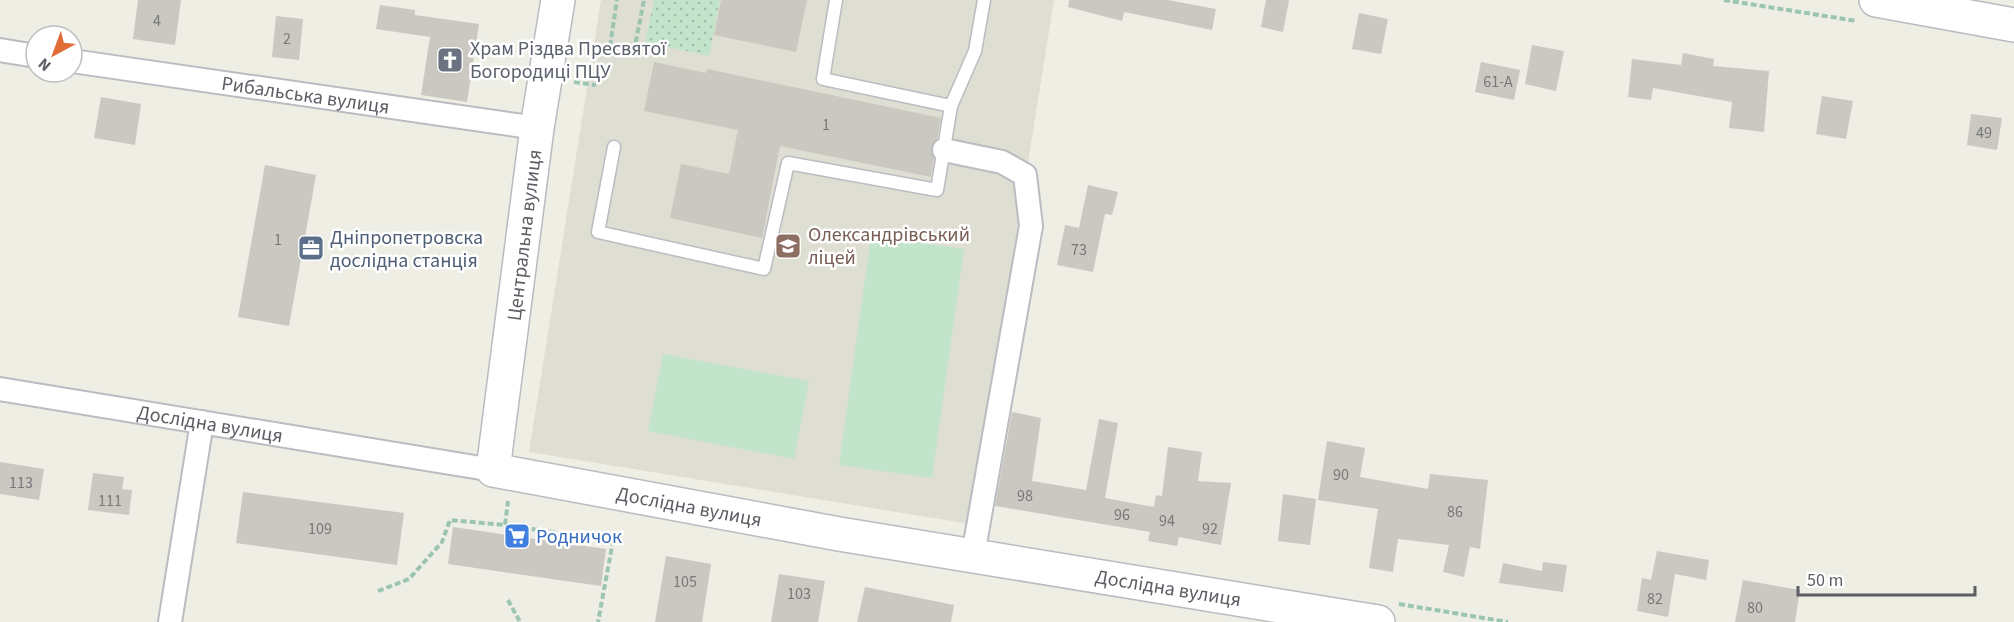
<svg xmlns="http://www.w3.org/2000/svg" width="2014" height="622" font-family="'Source Sans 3',sans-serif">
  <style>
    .education { fill: #deded2 }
    .grass { fill: url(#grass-dots) }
    .garden { fill: #c2e4ca }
    .building { fill: #cac8c1 }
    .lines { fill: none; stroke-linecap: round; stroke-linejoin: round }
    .lane-casing { stroke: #bbbcc2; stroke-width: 15 }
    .street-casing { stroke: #bbbcc2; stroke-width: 26 }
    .secondary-casing { stroke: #babbc1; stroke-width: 36 }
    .path { stroke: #9bc5b1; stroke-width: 4; stroke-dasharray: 6 3; stroke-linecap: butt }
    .lane { stroke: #fff; stroke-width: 12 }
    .street { stroke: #fff; stroke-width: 22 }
    .secondary { stroke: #fff; stroke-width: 33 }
    .labels { text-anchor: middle; stroke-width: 5; stroke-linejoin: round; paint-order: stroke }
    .number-label { font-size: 16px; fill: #78787b }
    .worship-label { font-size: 20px; fill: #5b616d; stroke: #fff; text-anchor: start }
    .street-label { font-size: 20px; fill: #5c5e64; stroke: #fff }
    .education-label { font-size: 20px; fill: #785e54; stroke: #fff; text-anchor: start }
    .service-label { font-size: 20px; fill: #4e5e75; stroke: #fff; text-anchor: start }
    .shop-label { font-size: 20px; fill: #366cbe; stroke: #fff; text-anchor: start }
  </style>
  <defs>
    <pattern id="grass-dots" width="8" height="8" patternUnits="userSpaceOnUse" patternTransform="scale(1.5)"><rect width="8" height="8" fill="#c2e4ca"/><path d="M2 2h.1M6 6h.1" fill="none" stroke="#a1bca8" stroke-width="1.8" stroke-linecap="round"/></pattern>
  </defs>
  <rect width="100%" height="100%" fill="#eeeee4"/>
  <path class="education" d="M 601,0 L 1054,0 L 970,524 L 529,452 Z"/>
  <path class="grass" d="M 654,0 L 720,0 L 709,56 L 645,42 Z"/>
  <g class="garden">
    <path d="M 871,236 L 964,249 L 932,478 L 839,465 Z"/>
    <path d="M 663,354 L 809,381 L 794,459 L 648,431 Z"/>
  </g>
  <g class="building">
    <path d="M 138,0 L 181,0 L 175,45 L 133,39 Z"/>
    <path d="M 721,0 L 807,0 L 796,52 L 714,35 Z"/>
    <path d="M 1069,0 L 1168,0 L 1216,9 L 1212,30 L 1124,12 L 1122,21 L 1068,7 Z"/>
    <path d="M 1266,0 L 1289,0 L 1283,32 L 1261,27 Z"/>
    <path d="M 380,5 L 415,10 L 415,15 L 479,24 L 467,102 L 421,95 L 430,37 L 376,29 Z"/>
    <path d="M 1359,13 L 1388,19 L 1381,54 L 1352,49 Z"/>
    <path d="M 276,16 L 303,19 L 299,60 L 272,57 Z"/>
    <path d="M 1532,45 L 1564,51 L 1556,91 L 1525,84 Z"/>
    <path d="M 1683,53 L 1714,59 L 1713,66 L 1769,71 L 1764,132 L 1729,128 L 1732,102 L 1653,88 L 1651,100 L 1628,97 L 1632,59 L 1681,65 Z"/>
    <path d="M 654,62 L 706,73 L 707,69 L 941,118 L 937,139 L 931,148 L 934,158 L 931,177 L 780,146 L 762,238 L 670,218 L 681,164 L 729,174 L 738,130 L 644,111 Z"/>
    <path d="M 1481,62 L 1520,70 L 1514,100 L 1475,92 Z"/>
    <path d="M 1822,96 L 1853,101 L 1846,139 L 1816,134 Z"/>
    <path d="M 101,97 L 141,104 L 135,145 L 94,138 Z"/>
    <path d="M 1971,114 L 2002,118 L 1997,150 L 1967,145 Z"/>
    <path d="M 265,165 L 316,175 L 289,326 L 238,317 Z"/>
    <path d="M 1088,185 L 1118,192 L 1112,215 L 1105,214 L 1093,272 L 1057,265 L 1065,225 L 1079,228 Z"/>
    <path d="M 1012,412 L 1041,418 L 1032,481 L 1086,490 L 1099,419 L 1118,423 L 1105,498 L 1154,507 L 1156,495 L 1162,496 L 1168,447 L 1202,452 L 1198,481 L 1231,483 L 1221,545 L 1179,537 L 1177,546 L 1148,541 L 1150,532 L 995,506 Z"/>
    <path d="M 1327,441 L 1365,448 L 1360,477 L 1428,489 L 1430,474 L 1488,480 L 1480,549 L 1470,547 L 1464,577 L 1443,572 L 1449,545 L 1398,539 L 1393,572 L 1369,568 L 1378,509 L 1318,500 Z"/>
    <path d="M 0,462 L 44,469 L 39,500 L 0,494 Z"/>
    <path d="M 93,473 L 124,477 L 122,489 L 132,490 L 129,515 L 88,510 Z"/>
    <path d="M 243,492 L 404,513 L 397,565 L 236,543 Z"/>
    <path d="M 1283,494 L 1316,499 L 1310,545 L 1278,541 Z"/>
    <path d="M 453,527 L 606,549 L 601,586 L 448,564 Z"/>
    <path d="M 1657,551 L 1709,560 L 1706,580 L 1675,574 L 1668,617 L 1637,611 L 1642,578 L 1651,580 Z"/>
    <path d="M 666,556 L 711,564 L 702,622 L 655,622 Z"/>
    <path d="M 1543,562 L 1567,565 L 1563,592 L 1499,583 L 1503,563 L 1542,571 Z"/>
    <path d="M 779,574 L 825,581 L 818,622 L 771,622 Z"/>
    <path d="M 1743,580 L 1800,590 L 1795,622 L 1735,622 Z"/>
    <path d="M 865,587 L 954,605 L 951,622 L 857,622 Z"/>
  </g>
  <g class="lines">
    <defs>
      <g id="lane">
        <path d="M 951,106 L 975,51 L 984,0"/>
        <path d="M 614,147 L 598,232 L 764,269 L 788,163 L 937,190 L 951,106 L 823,79 L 836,0"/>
      </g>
      <g id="street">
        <path d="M 0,50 L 36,56"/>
        <path id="s1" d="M 72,61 L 537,128"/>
        <path d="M 944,150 L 1002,162 L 1025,175 L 1031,226 L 973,555"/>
        <path id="s2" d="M 0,389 L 493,470"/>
        <path d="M 170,622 L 202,422"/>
      </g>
      <g id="secondary">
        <path id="s3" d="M 558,0 L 537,128 L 493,470 L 839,534 L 1378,622"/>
        <path d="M 1876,0 L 2014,25"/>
      </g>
    </defs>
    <use href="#lane" class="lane-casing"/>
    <use href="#street" class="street-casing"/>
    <use href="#secondary" class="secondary-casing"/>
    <g class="path">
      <path d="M 1724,0 L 1857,21"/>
      <path d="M 610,46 L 617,0"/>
      <path d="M 634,51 L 644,0"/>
      <path d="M 574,82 L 596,85"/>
      <path d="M 505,525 L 613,541 L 598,622"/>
      <path d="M 378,591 L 409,579 L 442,542 L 450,520 L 505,525 L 508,501"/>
      <path d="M 508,600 L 520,622"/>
      <path d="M 1399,604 L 1508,622"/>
    </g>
    <use href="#lane" class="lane"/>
    <use href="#street" class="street"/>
    <use href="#secondary" class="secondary"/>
  </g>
  <defs>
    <symbol id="church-square" viewBox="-11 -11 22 22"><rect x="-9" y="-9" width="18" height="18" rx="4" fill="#6b7280" stroke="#fff"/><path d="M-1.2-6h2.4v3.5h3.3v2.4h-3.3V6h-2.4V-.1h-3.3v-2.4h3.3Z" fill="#fff"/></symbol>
    <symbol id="school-square" viewBox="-11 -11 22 22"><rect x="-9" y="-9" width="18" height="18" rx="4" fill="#8d6e63" stroke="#fff"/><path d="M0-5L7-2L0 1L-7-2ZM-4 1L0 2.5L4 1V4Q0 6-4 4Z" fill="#fff"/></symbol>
    <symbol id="office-square" viewBox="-11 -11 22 22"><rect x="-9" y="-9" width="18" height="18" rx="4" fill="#5c6f8a" stroke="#fff"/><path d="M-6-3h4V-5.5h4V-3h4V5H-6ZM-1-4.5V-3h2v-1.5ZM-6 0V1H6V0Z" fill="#fff"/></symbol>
    <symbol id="supermarket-square" viewBox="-11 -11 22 22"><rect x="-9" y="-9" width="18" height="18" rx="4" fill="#3f7fe0" stroke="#fff"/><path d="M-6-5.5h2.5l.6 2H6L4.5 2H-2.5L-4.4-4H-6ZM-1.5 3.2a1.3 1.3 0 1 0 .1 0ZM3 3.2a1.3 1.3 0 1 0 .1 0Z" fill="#fff"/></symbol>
  </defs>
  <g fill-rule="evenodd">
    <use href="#church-square" x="435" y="45" width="30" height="30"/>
    <use href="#school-square" x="773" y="231" width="30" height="30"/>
    <use href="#office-square" x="296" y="233" width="30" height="30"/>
    <use href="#supermarket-square" x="502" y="521" width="30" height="30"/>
  </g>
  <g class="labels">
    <g class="number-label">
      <text x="157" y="26">4</text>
      <text x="287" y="44">2</text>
      <text x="1498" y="87">61-А</text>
      <text x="826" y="130">1</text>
      <text x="1984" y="138">49</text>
      <text x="278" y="245">1</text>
      <text x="1079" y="255">73</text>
      <text x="1341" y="480">90</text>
      <text x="21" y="488">113</text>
      <text x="1025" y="501">98</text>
      <text x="110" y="506">111</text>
      <text x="1455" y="517">86</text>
      <text x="1122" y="520">96</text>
      <text x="1167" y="526">94</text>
      <text x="320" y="534">109</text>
      <text x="1210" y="534">92</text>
      <text x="685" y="587">105</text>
      <text x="799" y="599">103</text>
      <text x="1655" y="604">82</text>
      <text x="1755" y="613">80</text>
    </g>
    <g class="worship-label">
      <text x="470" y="55">Храм Різдва Пресвятої<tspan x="470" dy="23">Богородиці ПЦУ</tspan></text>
    </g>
    <g class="street-label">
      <text dy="7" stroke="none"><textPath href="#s1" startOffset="236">Рибальська вулиця</textPath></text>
      <text transform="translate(524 235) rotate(-83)" y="7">Центральна вулиця</text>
      <text dy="7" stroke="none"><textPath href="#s2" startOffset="213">Дослідна вулиця</textPath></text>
      <text dy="7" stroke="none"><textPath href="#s3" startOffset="674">Дослідна вулиця</textPath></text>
      <text dy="7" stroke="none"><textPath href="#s3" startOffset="1160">Дослідна вулиця</textPath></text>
    </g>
    <g class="education-label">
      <text x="808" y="241">Олександрівський<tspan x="808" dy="23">ліцей</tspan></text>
    </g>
    <g class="service-label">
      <text x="330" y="244">Дніпропетровска<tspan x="330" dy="23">дослідна станція</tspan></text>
    </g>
    <g class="shop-label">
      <text x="536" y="543">Родничок</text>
    </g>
  </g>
  <g transform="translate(54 54) rotate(221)"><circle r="28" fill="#ffffff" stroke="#bebfc1" stroke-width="1.5"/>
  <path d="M0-4.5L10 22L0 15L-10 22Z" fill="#e26c36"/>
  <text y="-9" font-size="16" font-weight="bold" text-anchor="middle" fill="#5c5e64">N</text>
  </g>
  <path d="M1798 586v9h177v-9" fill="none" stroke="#5c5e64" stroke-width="3"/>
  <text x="1807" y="586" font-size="18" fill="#5c5e64" stroke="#ffffff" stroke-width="4.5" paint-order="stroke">50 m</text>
</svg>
